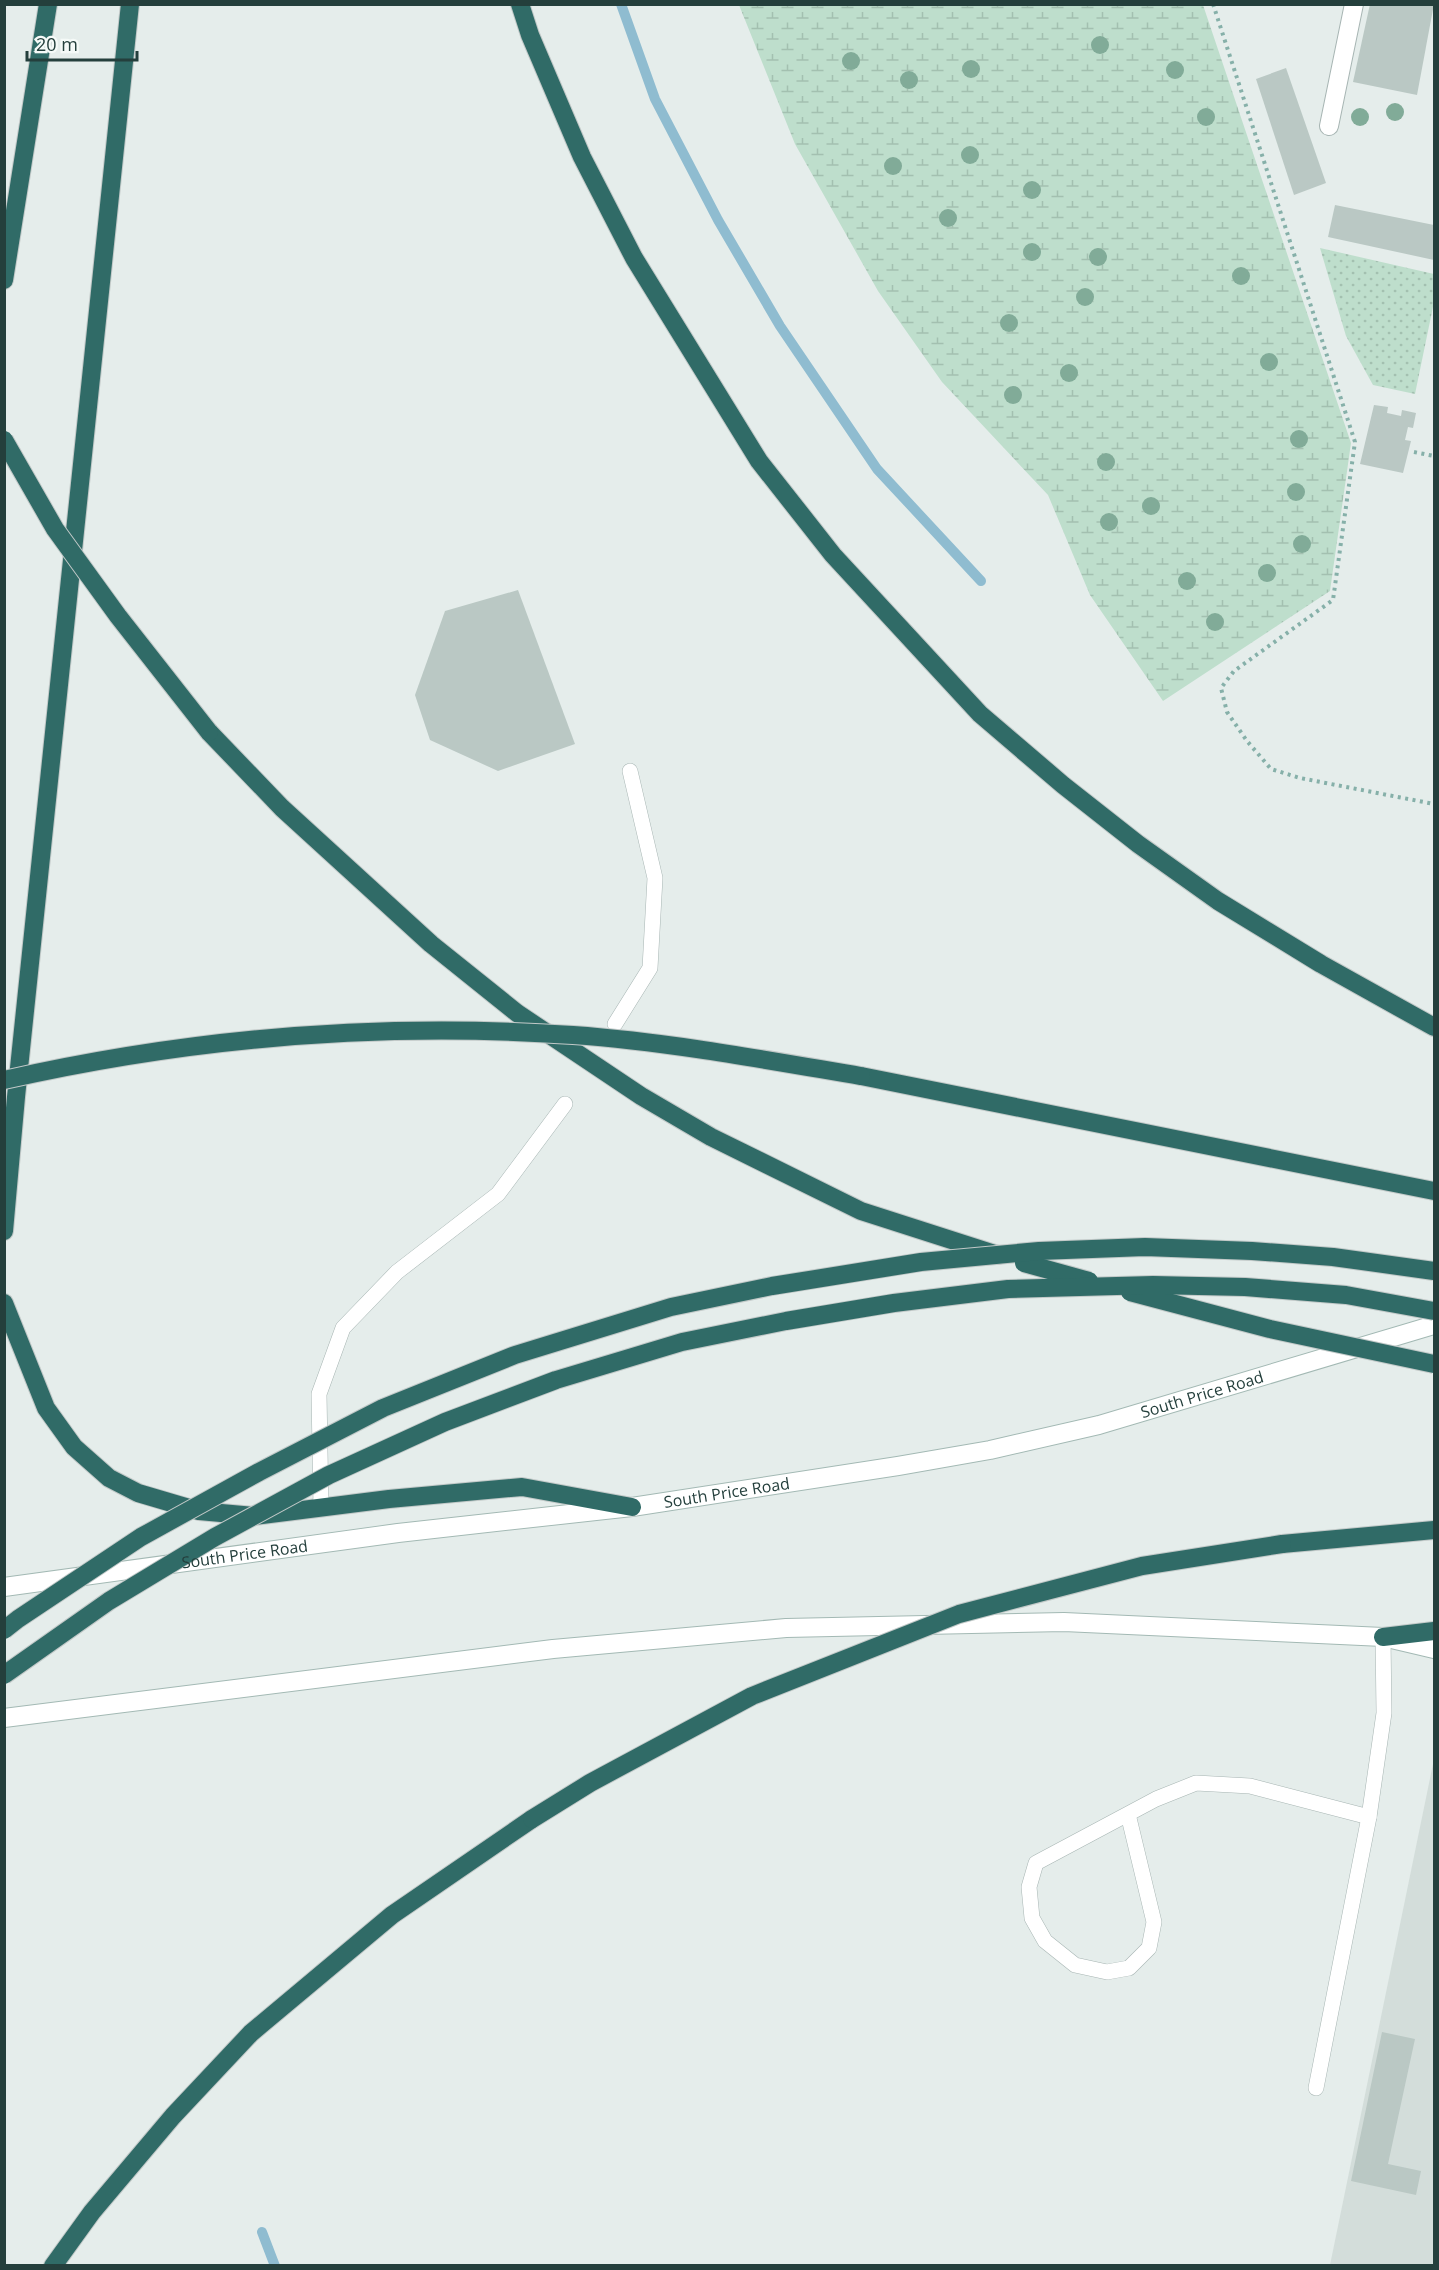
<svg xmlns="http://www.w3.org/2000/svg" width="1439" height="2270" font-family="'Open Sans',sans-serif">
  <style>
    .built { fill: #d3ddda }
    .wetland { fill: url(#wetland-marsh) }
    .park { fill: url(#park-dots) }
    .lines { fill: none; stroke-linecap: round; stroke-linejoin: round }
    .stream { stroke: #8fbcd0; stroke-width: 10 }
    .building { fill: #bac8c4 }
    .service-casing { stroke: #a7b5b3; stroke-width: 16 }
    .minor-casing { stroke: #a7b5b3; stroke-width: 20 }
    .secondary-casing { stroke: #a3b9b4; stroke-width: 20 }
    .motorway-casing { stroke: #c2c9c8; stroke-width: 20 }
    .path { stroke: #86b0a9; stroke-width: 4; stroke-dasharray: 3 4.5; stroke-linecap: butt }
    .service { stroke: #fff; stroke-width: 15 }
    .minor { stroke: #fff; stroke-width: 18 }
    .secondary { stroke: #fff; stroke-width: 18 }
    .motorway { stroke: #306b67; stroke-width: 18 }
    .motorway-bridge-casing { stroke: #c2c9c8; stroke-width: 20; stroke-linecap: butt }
    .motorway-bridge { stroke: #306b67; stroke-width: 18 }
    .tree { fill: #81ab98 }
    .labels { text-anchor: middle; stroke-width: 4.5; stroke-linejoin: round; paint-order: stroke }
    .street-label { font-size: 16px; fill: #243f3c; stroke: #f5faf8 }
  </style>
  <defs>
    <pattern id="wetland-marsh" width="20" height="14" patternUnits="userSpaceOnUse" patternTransform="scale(1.5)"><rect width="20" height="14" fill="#bedecc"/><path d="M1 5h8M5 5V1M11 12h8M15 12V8" fill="none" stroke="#a3c0b0"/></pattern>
    <pattern id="park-dots" width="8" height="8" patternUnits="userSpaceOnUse" patternTransform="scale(1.5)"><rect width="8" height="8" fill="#bedecc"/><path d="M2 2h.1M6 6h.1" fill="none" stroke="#a3c0b0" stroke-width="1.8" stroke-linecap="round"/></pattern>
  </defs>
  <rect width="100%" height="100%" fill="#e5edeb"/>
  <path class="built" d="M 1434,1759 L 1434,2265 L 1330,2265 Z"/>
  <path class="wetland" d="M 739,5 L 1203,5 L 1351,443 L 1330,591 L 1163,701 L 1090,595 L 1048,495 L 942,382 L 878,291 L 795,144 Z"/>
  <path class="park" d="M 1320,248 L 1434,274 L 1434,302 L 1415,394 L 1373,385 L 1346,336 Z"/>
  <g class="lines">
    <g class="stream">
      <path d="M 621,4 L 655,99 L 718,220 L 780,326 L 877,469 L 981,581"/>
      <path d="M 262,2232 L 275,2266"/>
    </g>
  </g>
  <g class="building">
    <path d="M 1370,4 L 1434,4 L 1417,95 L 1353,82 Z"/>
    <path d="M 1286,68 L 1326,183 L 1294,195 L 1256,79 Z"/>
    <path d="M 1335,205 L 1434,225 L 1434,260 L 1328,237 Z"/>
    <path d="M 1374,405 L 1388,407 L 1387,413 L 1401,416 L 1402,410 L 1416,413 L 1413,428 L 1408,427 L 1405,440 L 1411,441 L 1403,473 L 1360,464 Z"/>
    <path d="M 518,590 L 575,744 L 498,771 L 430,740 L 415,695 L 445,611 Z"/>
    <path d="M 1382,2032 L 1415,2039 L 1388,2164 L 1421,2171 L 1416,2195 L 1351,2181 Z"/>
  </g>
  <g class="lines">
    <defs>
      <g id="service">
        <path d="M 615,1024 L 650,968 L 655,878 L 630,771"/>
        <path d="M 321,1507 L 319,1394 L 343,1328 L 397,1272 L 498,1194 L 565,1104"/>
        <path d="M 1128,1814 L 1154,1922 L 1149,1948 L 1129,1968 L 1107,1972 L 1075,1965 L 1045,1941 L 1032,1918 L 1029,1887 L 1036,1863 L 1156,1799 L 1196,1783 L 1250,1786 L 1369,1817"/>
        <path d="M 1316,2088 L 1369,1817 L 1384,1713 L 1383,1637"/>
      </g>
      <path id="minor" d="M 1329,126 L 1354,4"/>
      <g id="secondary">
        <path id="s1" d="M 4,1587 L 398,1533 L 632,1507 L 898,1466 L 990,1450 L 1099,1425 L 1434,1325"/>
        <path d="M 4,1718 L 553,1649 L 786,1628 L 1064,1622 L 1383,1637 L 1434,1649"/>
      </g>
      <g id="motorway">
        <path d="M 520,4 L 530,35 L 582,157 L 634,258 L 759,461 L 833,555 L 980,714 L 1063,785 L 1138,844 L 1218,901 L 1321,964 L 1434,1027"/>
        <path d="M 4,280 L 48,4"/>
        <path d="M 209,732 L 282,808 L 431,944 L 517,1013 L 641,1096 L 711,1137 L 861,1211 L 998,1255"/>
        <path d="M 861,1076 L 1434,1191"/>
        <path d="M 4,1231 L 16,1097 L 130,4"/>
        <path d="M 4,1303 L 46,1408 L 74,1447 L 109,1478 L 138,1493 L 199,1511 L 254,1516 L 389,1499 L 522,1487 L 632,1507"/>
        <path d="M 1282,1544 L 1434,1530"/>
        <path d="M 1383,1637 L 1434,1631"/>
        <path d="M 53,2266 L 92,2212 L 173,2116 L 251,2033 L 392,1915 L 532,1819"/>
      </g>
    </defs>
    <use href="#service" class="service-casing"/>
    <use href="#minor" class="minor-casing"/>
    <use href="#secondary" class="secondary-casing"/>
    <use href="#motorway" class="motorway-casing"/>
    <g class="path">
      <path d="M 1213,4 L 1355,442 L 1333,600 L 1234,671 L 1221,688 L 1227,712 L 1247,741 L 1271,769 L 1300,778 L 1434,804"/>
      <path d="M 1433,119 L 1434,119"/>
      <path d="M 1414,452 L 1434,456"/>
    </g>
    <use href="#service" class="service"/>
    <use href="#minor" class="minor"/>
    <use href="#secondary" class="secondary"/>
    <use href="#motorway" class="motorway"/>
    <defs>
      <g id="motorway-bridge">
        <path d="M 4,440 L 55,529 L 118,616 L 209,732"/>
        <path d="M 4,1080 C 190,1038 384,1022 573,1035 C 670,1042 766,1060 861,1076"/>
        <path d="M 1024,1263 L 1089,1281"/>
        <path d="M 1130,1292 L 1270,1329 L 1434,1364"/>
        <path d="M 4,1630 L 18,1619 L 141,1537 L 259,1472 L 383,1408 L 515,1355 L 671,1307 L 772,1286 L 921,1262 L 1039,1251 L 1145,1247 L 1252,1251 L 1333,1257 L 1434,1271"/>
        <path d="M 4,1675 L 109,1601 L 215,1537 L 329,1475 L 445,1422 L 556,1380 L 682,1342 L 786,1321 L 894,1303 L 1008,1289 L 1153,1285 L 1245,1287 L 1346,1295 L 1434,1311"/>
        <path d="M 532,1819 L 590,1783 L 752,1696 L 959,1614 L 1142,1566 L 1282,1544"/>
      </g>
    </defs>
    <use href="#motorway-bridge" class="motorway-bridge-casing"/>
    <use href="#motorway-bridge" class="motorway-bridge"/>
  </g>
  <g class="tree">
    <circle cx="1100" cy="45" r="9"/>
    <circle cx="851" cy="61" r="9"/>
    <circle cx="971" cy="69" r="9"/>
    <circle cx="1175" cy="70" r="9"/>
    <circle cx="909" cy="80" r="9"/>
    <circle cx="1395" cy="112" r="9"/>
    <circle cx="1206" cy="117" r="9"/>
    <circle cx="1360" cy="117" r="9"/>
    <circle cx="970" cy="155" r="9"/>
    <circle cx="893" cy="166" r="9"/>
    <circle cx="1032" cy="190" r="9"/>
    <circle cx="948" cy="218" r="9"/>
    <circle cx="1032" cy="252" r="9"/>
    <circle cx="1098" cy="257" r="9"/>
    <circle cx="1241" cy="276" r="9"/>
    <circle cx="1085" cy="297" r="9"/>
    <circle cx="1009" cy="323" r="9"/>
    <circle cx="1269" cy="362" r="9"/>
    <circle cx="1069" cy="373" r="9"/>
    <circle cx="1013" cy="395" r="9"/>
    <circle cx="1299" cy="439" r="9"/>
    <circle cx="1106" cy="462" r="9"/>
    <circle cx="1296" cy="492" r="9"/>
    <circle cx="1151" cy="506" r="9"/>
    <circle cx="1109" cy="522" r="9"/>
    <circle cx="1302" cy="544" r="9"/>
    <circle cx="1267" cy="573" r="9"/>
    <circle cx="1187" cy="581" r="9"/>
    <circle cx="1215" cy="622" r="9"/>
  </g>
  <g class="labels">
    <g class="street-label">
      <text dy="6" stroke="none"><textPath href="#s1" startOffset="1215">South Price Road</textPath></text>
      <text dy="6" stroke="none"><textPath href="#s1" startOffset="729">South Price Road</textPath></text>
      <text dy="6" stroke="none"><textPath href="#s1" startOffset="243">South Price Road</textPath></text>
    </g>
  </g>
  <rect width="1439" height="2270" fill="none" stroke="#243f3c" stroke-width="12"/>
  <path d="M27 51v9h110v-9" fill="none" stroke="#243f3c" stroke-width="3"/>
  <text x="36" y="51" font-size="18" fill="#243f3c" stroke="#f5faf8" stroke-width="4.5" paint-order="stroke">20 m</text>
</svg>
